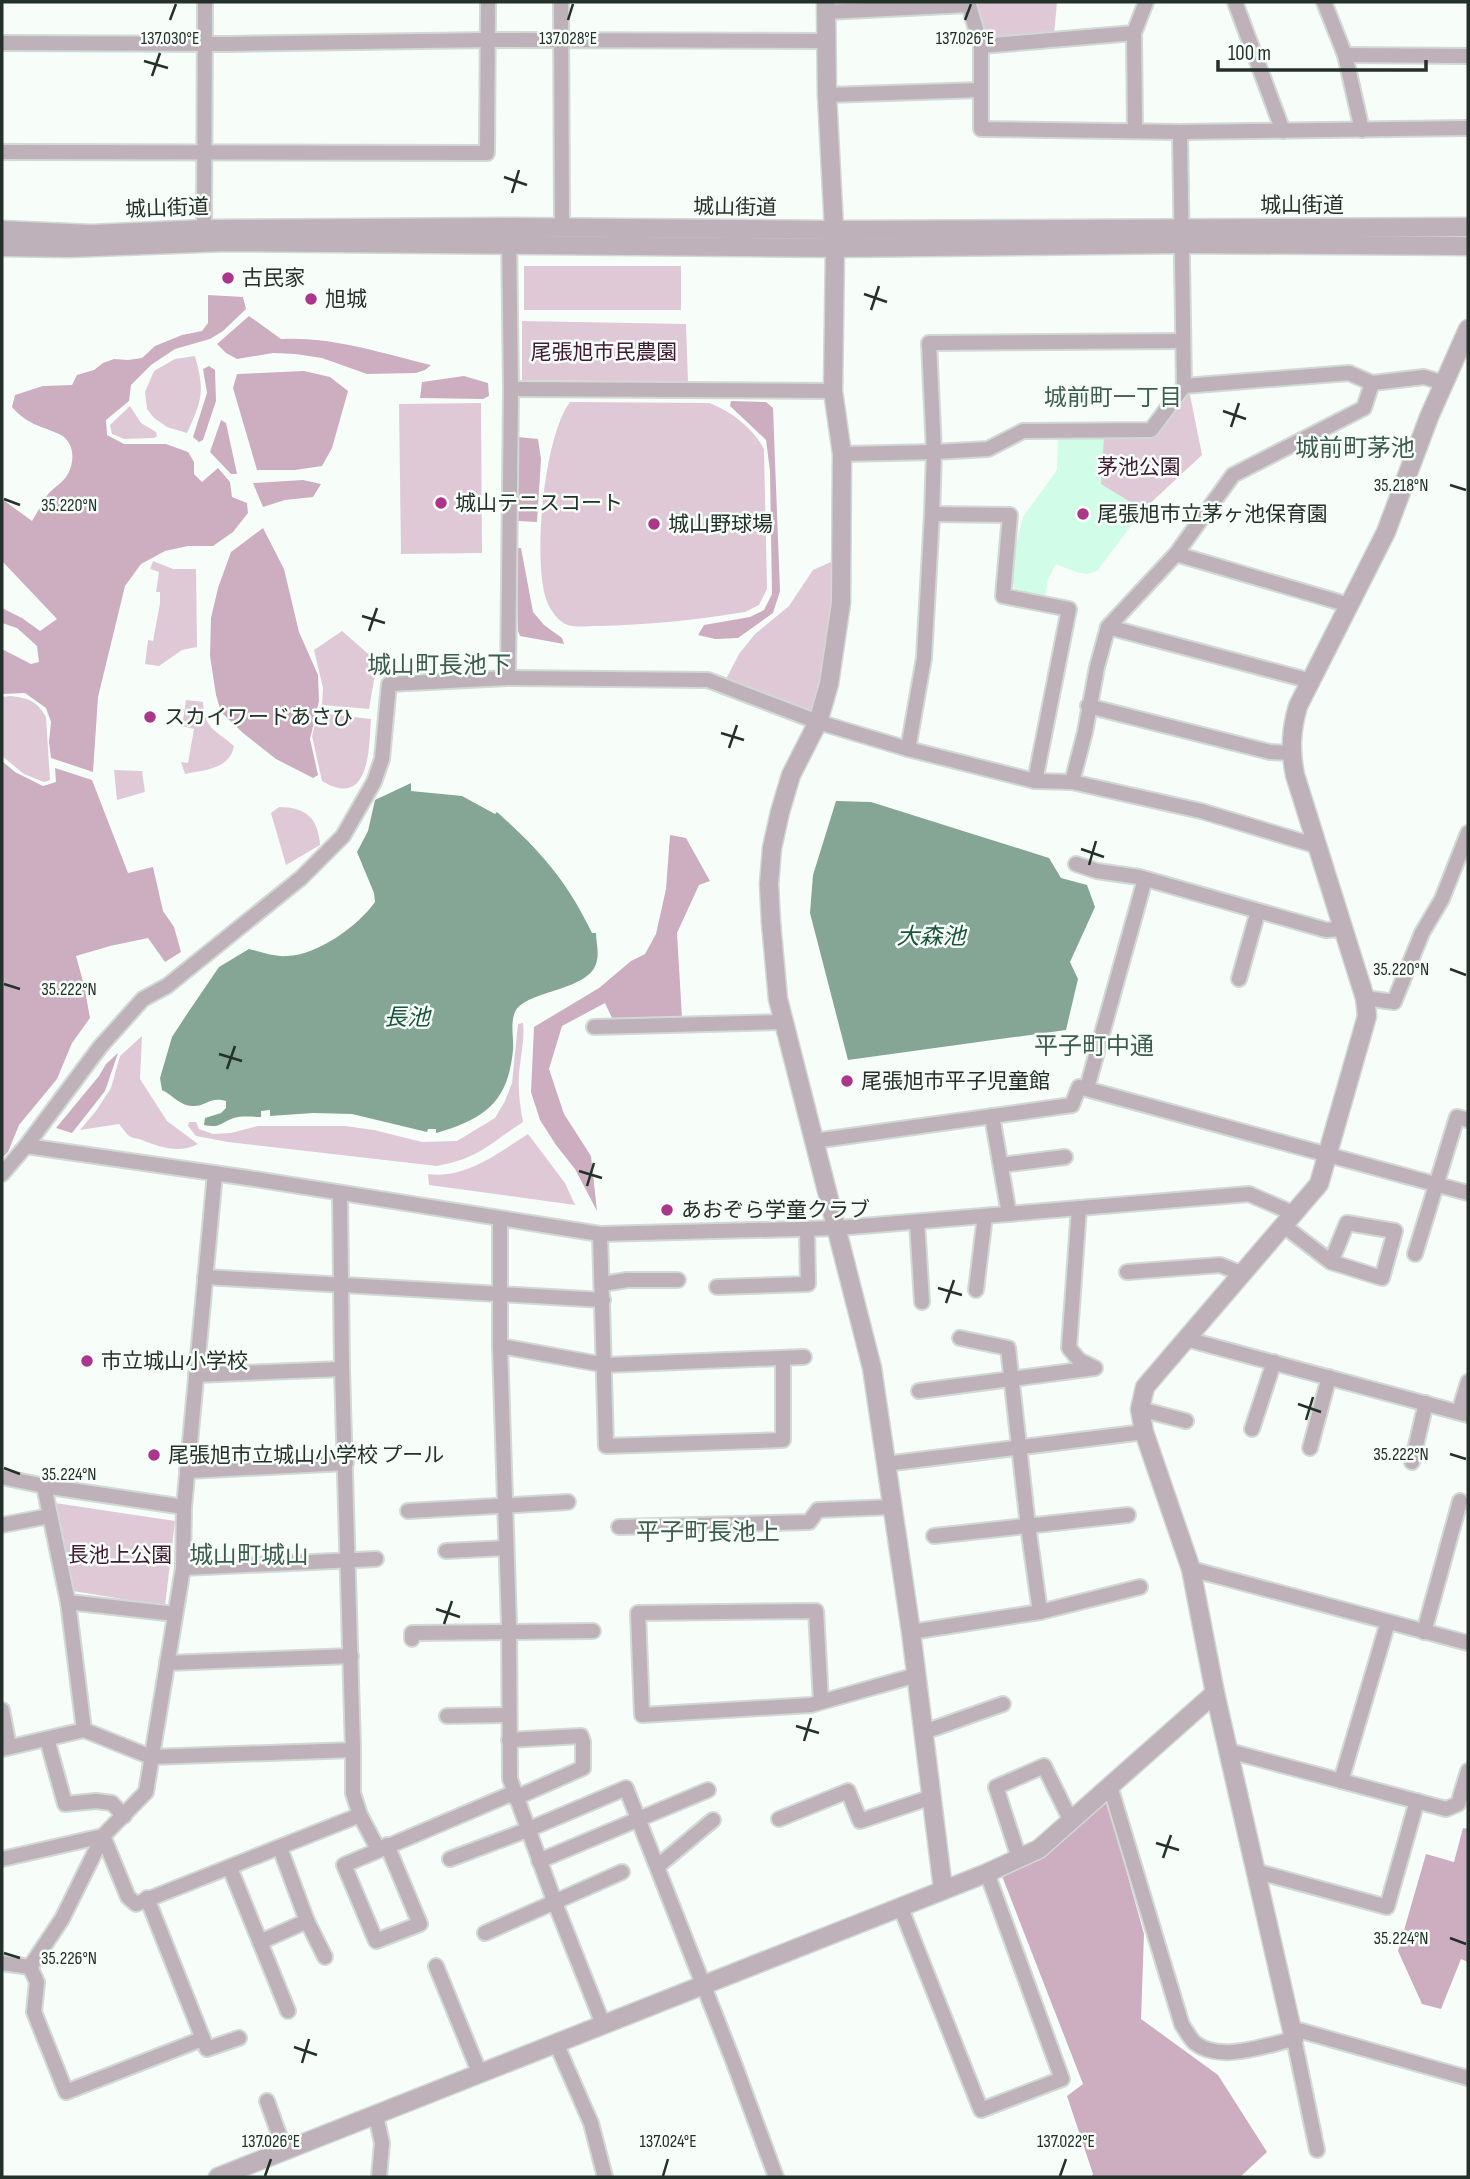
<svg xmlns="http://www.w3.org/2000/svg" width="1470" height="2179" font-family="'Sofia Sans Condensed','Noto Sans JP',sans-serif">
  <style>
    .built { fill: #d1fce7 }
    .green { fill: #dfc9d7 }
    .forest { fill: #ccaec0 }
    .water { fill: #85a595 }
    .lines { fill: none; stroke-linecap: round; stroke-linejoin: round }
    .minor-casing { stroke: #d1d9d5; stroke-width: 18 }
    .tertiary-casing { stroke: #d1d9d5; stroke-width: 21 }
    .minor { stroke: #beb1b9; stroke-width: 14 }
    .tertiary { stroke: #beb1b9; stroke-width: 18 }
    .ticks { fill: none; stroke: #24312b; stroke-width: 2.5 }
    .poi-dot { fill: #ad368d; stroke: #f7fefa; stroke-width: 2.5 }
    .labels { text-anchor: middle; stroke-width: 5; stroke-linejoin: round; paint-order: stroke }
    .street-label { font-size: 21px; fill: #24312b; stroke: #f7fefa }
    .poi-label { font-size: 21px; fill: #24312b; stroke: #f7fefa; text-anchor: start }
    .park-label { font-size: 21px; fill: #401934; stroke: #f7fefa }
    .neighbourhood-label { font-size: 23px; fill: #3f5d4f; stroke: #f7fefa }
    .water-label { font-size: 23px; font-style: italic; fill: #19543d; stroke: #f7fefa }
    .quarter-label { font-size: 24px; fill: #3f5d4f; stroke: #f7fefa }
    .ticks-label { font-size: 18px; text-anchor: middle; fill: #24312b; stroke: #f7fefa; stroke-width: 5; stroke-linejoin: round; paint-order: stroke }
  </style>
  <rect width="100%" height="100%" fill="#f7fefa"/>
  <path class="built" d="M 1058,433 L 1104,435 L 1102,484 L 1143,510 L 1097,571 L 1087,574 L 1076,572 L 1056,564 L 1048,579 L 1045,597 L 1016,590 L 1012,584 L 1016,544 L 1023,517 L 1057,470 Z"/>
  <g class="green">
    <path d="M 974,2 L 1057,2 L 1054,35 L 984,38 Z"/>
    <rect x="524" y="266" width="157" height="44"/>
    <path d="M 522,321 L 686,324 L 688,382 L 522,380 Z"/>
    <path d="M 195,356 C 205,392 202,400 187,433 L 167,427 L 154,418 L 147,409 L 145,392 L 154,371 L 175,359 Z"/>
    <path d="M 1189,390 L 1202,455 L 1143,510 L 1101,484 L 1104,435 L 1155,433 Z"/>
    <path d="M 570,402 L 709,403 C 731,411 753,428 764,449 L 767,589 L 759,605 L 745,612 C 696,620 647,625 597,626 C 588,626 573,628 565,624 C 558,620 551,611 548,604 C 531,566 544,435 570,402 Z"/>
    <path d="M 481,403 L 482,553 L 401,554 L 399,404 Z"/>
    <path d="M 130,406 L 141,423 L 156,432 L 157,436 L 154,438 L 124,439 L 112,434 L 110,425 Z"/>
    <path d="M 153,561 L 173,569 L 196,569 L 197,647 L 182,650 L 159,666 L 145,664 L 148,640 L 153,641 L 160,603 L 160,592 L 156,592 L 159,572 L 150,569 Z"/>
    <path d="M 833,561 C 836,612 827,663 813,712 L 725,681 L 739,654 L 755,634 L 789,606 L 813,570 Z"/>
    <path d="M 342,631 L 373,658 L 380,670 L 375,674 L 369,709 L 322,705 L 323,688 L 314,650 Z"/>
    <path d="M 11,696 C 28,698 37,701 46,717 L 50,780 L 44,782 L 24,774 L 2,756 L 2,697 Z"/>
    <path d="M 186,700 L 203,702 C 204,729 216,730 234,746 C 230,769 205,770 185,774 L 181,762 L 188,763 L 194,729 L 182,726 Z"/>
    <path d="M 318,713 L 371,719 C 369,748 370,810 322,781 L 312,736 Z"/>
    <path d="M 114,770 L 142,771 L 145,792 L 117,800 Z"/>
    <path d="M 279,807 C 306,807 318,818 320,845 L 286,865 L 271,813 Z"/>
    <path d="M 523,1023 C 525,1041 520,1058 519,1075 C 518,1091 520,1106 523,1122 C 489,1144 480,1158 437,1166 L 228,1142 L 196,1136 L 188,1126 L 189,1122 L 196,1122 L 199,1129 L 213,1134 L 231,1133 L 258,1126 L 345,1126 L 374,1130 L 422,1142 L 457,1141 L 495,1118 L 505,1101 L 512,1083 L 518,1024 Z"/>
    <path d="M 142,1036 L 140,1079 L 167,1121 L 198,1144 C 180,1154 159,1147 142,1140 C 138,1138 134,1139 131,1137 C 126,1135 123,1128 119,1124 L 80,1130 L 96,1111 L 111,1088 L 120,1056 Z"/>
    <path d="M 528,1134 L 565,1183 L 575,1205 L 429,1185 L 428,1174 C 466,1179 498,1153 528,1134 Z"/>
    <path d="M 55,1503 L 175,1521 L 165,1606 L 73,1591 Z"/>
  </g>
  <g class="forest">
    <path d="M 208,295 L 243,297 L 246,309 L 223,331 L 210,339 L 175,349 L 151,365 L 131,385 L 129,401 L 106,420 L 107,435 L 124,444 L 166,444 L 188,452 L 194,462 L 194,474 L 202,482 L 218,468 L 230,482 L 232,497 L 247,503 L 248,513 L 233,532 L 213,546 L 188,546 L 165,551 L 141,564 L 125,586 L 98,697 L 93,772 L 51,758 L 49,742 L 51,722 L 46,708 L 25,693 L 2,694 L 2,649 L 31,664 L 39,662 L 37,646 L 17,628 L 2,623 L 2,608 L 22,618 L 40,631 L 57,619 L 2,561 L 2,499 L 32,521 C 37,513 41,505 46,497 C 51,489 60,485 66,477 C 75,464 76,442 59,434 C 39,425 28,425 12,407 L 15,395 L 43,386 L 72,385 L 77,375 L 94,370 L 103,363 L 114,359 L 128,360 L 142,358 L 155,346 L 182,335 L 202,331 L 208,323 Z"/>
    <path d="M 249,316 L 281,339 C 332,336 381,353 431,365 L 425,370 L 416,373 L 367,374 L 322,358 L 295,354 L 273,353 L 237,359 L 226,353 L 217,344 Z"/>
    <path d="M 209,366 L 215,370 L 216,401 L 203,440 L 199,442 L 193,437 L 207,393 L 203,369 Z"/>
    <path d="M 304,371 L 330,377 L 348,391 L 332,448 L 322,466 L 295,470 L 257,470 L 233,388 L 237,374 Z"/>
    <path d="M 464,376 L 488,383 L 489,396 L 483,399 L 420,398 L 422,382 Z"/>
    <path d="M 731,401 L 766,402 L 773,408 L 780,591 L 773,613 L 738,638 L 715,639 L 698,635 L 704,625 L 750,617 L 764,610 L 772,594 L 770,471 L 766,440 L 730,406 Z"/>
    <path d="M 221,420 L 226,423 L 237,474 L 231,474 L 210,452 Z"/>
    <path d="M 518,437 L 538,439 L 541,459 L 537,522 L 518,521 Z"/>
    <path d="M 303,480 L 321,484 L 313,497 L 285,500 L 263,507 L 253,483 Z"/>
    <path d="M 263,528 L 284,569 L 299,632 L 318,675 L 319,701 L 310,739 L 318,775 L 313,778 L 276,759 L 243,733 L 221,712 L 216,695 L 210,656 L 211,618 L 218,588 L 231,552 Z"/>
    <path d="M 516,548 L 521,548 L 533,612 L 544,625 L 562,638 L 564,644 L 520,636 L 518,631 Z"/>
    <path d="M 2,761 L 15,772 L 43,786 L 56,782 L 55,768 L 92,780 L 128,873 L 153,867 L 163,911 L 174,927 L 181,952 L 165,962 L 148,938 L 110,946 L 76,956 L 84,985 L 90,1018 L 72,1043 L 57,1079 L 19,1125 L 8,1152 L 2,1158 Z"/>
    <path d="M 670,835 L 686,838 L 710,881 L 699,885 L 677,933 L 682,1018 L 613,1020 L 605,1003 L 562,1026 L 549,1069 L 564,1114 L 591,1156 L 597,1211 L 575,1169 L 556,1145 L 540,1120 L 531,1092 L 534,1027 L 599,988 L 631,961 L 645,954 L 656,934 L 666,889 Z"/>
    <path d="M 118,1053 L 105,1091 L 72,1133 L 56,1128 L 99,1076 L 106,1064 Z"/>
    <path d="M 1106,1798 L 1144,1934 L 1141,2019 L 1218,2075 L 1267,2152 L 1240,2177 L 1091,2177 L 1093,2174 L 1067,2096 L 1083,2084 L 1002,1876 Z"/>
    <path d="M 1463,1828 L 1468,1829 L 1468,1962 L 1461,1959 L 1441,2009 L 1422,2004 L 1398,1951 L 1426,1854 L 1454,1862 Z"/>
  </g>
  <g class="water">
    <path d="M 411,783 L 411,791 L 462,796 L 495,814 L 497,812 C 539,849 568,882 592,933 L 596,933 C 596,941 599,952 597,960 C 592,992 526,989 515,1012 C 510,1023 514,1039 513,1050 C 508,1103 484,1119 436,1133 L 436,1129 L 428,1129 L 427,1132 L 352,1114 L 313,1113 L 270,1116 L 270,1110 L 261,1111 L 261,1117 C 252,1117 240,1115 231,1119 C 219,1124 220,1128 204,1125 L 205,1118 L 221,1113 L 226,1108 L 226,1101 C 209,1096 206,1107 192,1106 C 181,1106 172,1095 162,1090 L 160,1078 L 172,1037 L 189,1011 L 219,967 L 249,949 C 261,952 275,957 287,956 C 318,955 358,926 375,902 L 374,893 L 357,852 L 368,831 L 375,800 Z"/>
    <path d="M 836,801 L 871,802 L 1049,858 L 1061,878 L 1087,885 L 1095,907 L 1070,962 L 1078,979 L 1066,1030 L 848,1060 L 810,913 L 813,875 Z"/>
  </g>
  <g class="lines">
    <defs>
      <g id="minor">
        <path d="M 561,2 L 562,228"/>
        <path d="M 968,2 L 981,46 L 981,129 L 1180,132 L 1468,128"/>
        <path d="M 1235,2 L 1283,131"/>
        <path d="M 1324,2 L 1345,55 L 1362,130"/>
        <path d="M 826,12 L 968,5"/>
        <path d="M 2,43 L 228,44 L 489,40 L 827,41"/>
        <path d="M 981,46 L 1134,33"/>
        <path d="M 1345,55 L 1468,56"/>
        <path d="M 827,95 L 981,90"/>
        <path d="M 1135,131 L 1134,33 L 1146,2"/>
        <path d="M 2,152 L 487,153 L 488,2"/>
        <path d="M 204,229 L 205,2"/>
        <path d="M 1184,386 L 1349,373 L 1372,383 L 1424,377 L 1444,383"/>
        <path d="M 511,389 L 833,391"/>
        <path d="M 842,454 L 934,452 L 988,449 L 1023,431 L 1151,430 L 1184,386 L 1180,132"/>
        <path d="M 932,514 L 1010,515 L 1003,596 L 1069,609 L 1035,781"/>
        <path d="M 1176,554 L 1349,605"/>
        <path d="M 1108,627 L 1311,681"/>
        <path d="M 508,678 L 511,389 L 509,235"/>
        <path d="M 1088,706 L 1270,752 L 1290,753"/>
        <path d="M 908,749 L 924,658 L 932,514 L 934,452 L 929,343 L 1183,341"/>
        <path d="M 1072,782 L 1085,732 L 1097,667 L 1108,627 L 1176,554 L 1233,475 L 1364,408 L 1372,383"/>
        <path d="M 1076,864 L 1097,871 L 1139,877 L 1326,930 L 1343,929"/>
        <path d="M 1239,979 L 1258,911"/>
        <path d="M 1365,998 L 1394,1002 L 1422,933 L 1442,899 L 1468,833"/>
        <path d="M 594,1027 L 784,1022"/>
        <path d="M 1087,1088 L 1145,879"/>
        <path d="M 992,1116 L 1009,1214"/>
        <path d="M 814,1141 L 1072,1105 L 1079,1087 L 1468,1193"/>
        <path d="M 26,1146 L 248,1178 L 600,1234 L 838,1228 L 1249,1194 L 1295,1214"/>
        <path d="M 1001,1165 L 1065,1157"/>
        <path d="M 2,1174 L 26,1146 L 100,1047 L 143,999 L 167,986 L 301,878 L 343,836 L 374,782 L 382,759 L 389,684 L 508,678 L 708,680 L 818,722 L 908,749 L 1035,781 L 1072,782 L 1201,811 L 1317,846"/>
        <path d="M 500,1219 L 500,1346 L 509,1623 L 510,1779 L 555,1903 L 603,2024"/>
        <path d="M 917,1222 L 922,1302"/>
        <path d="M 1284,1226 L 1331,1262 L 1382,1278 L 1395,1231 L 1347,1223 L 1331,1262"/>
        <path d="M 600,1234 L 606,1446 L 783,1440 L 783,1358"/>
        <path d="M 1415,1254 L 1457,1117 L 1468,1120"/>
        <path d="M 1127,1272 L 1220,1265 L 1243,1274"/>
        <path d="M 205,1277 L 603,1300"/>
        <path d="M 602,1284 L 627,1280 L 678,1280"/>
        <path d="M 717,1287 L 808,1284 L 807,1229"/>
        <path d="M 976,1290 L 985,1216"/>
        <path d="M 960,1338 L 1008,1348 L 1028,1526 L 1040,1612"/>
        <path d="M 1186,1339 L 1468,1415"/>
        <path d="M 500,1346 L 605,1365 L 804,1357"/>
        <path d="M 196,1375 L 342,1369"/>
        <path d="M 919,1391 L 1095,1368 L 1079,1360 L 1069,1348 L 1079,1208"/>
        <path d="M 1140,1409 L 1186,1421"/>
        <path d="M 1459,1412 L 1468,1382"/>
        <path d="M 1252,1429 L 1274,1362"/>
        <path d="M 1310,1448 L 1329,1377"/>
        <path d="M 1412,1462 L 1426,1403"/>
        <path d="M 885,1464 L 1144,1432"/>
        <path d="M 187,1471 L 346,1463"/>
        <path d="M 2,1477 L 44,1486 L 184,1507"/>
        <path d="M 44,1486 L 68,1602 L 84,1730"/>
        <path d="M 408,1511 L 568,1502"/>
        <path d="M 2,1525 L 50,1516"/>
        <path d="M 619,1527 L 809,1522 L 818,1510 L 893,1507"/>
        <path d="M 934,1536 L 1128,1515"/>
        <path d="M 446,1551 L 506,1548"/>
        <path d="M 183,1568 L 376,1559"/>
        <path d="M 1191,1569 L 1468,1643"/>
        <path d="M 68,1602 L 175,1614"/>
        <path d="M 911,1632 L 1040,1612 L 1140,1587"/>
        <path d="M 1424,1632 L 1460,1501"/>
        <path d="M 412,1639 L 412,1633 L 593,1631"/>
        <path d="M 167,1663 L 351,1656"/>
        <path d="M 821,1702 L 816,1611 L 638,1613 L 642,1715 L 811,1705 L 821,1702 L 917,1675"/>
        <path d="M 2,1710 L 9,1747"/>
        <path d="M 447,1716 L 509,1715"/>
        <path d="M 924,1732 L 1003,1704"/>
        <path d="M 47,1739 L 65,1804 L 96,1801 L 112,1803 L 124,1816"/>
        <path d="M 509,1740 L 581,1736 L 583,1742 L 583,1768 L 515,1798"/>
        <path d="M 2,1749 L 84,1730 L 151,1757 L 353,1750 L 342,1369 L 340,1194"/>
        <path d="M 1229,1751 L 1446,1809 L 1458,1804 L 1468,1771"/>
        <path d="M 1341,1781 L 1388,1622"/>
        <path d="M 1110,1786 L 1182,2025 C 1186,2030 1190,2039 1195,2043 C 1220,2063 1266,2045 1294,2039 L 1317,2150"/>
        <path d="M 360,1815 L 378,1849"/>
        <path d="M 779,1819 L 848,1791 L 860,1821 L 932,1797"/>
        <path d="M 103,1836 L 128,1897 L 136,1904 L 360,1815 L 353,1793 L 353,1750"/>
        <path d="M 387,1845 L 420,1924 L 376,1941 L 344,1865 L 513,1793"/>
        <path d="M 1019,1858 L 996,1787 L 1044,1766 L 1071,1821"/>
        <path d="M 2,1859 L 103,1836"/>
        <path d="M 450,1859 L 527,1830 L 626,1788 L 734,2063 L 776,2177"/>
        <path d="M 539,1861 L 708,1790"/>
        <path d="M 658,1866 L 713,1820"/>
        <path d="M 230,1868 L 260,1942 L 307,1921 L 280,1848"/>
        <path d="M 1255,1871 L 1387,1907 L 1417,1801"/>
        <path d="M 147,1898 L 207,2049 L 239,2038"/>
        <path d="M 900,1906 L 981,2110 L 1062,2079 L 987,1873"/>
        <path d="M 307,1921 L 325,1957"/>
        <path d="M 485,1933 L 622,1872"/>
        <path d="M 260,1942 L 288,2011"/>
        <path d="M 2,1963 L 30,1967"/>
        <path d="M 436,1966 L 480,2074"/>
        <path d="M 30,1967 L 62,1919 L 103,1836 L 146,1792 L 183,1568 L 184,1507 L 215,1173"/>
        <path d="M 30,1967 L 37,1982 L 34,2012 L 66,2092 L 202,2039"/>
        <path d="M 1291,2028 L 1468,2078"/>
        <path d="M 556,2043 L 591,2123 L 605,2177"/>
        <path d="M 267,2101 L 285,2151"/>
        <path d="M 376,2116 L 382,2143 L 379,2177"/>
      </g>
      <g id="tertiary">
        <path d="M 826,2 L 827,95 L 835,248 L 833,391 L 842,454 L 841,603 L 829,684 L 818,722 L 791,775 L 780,812 L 772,848 L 769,884 L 771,923 L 778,999 L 872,1368 L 911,1632 L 943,1889"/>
        <path d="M 2,230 L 91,234 L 204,229 L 509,227 L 834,230 L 1468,227"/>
        <path d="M 2,247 L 69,248 L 226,242 L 835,248 L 1182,244 L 1468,246"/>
        <path d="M 1294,2039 L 1215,1693 L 1191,1569 L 1144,1432 L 1140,1409 L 1145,1387 L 1319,1184 L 1367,1016 L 1365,998 L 1295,775 C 1290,750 1291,730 1298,706 L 1386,532 L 1429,417 L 1468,329"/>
        <path d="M 218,2177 L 987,1873 L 1039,1849 L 1215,1693"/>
      </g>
    </defs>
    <use href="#minor" class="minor-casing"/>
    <use href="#tertiary" class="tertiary-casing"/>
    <use href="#minor" class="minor"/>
    <use href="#tertiary" class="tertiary"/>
  </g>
  <path class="ticks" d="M 170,20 L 176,4M 568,20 L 573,4M 965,20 L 971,4M 144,61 L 168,68M 152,76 L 160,53M 504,177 L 527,185M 512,193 L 519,170M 864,294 L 887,302M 871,310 L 879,286M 1223,411 L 1246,419M 1231,427 L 1239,403M 1450,485 L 1466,490M 4,499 L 20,505M 362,616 L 385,623M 369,631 L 377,608M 721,733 L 744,740M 729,748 L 737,725M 1081,849 L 1104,857M 1089,865 L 1096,841M 1450,969 L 1466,975M 4,984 L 20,989M 219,1054 L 242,1061M 227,1069 L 235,1046M 579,1171 L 602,1178M 587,1186 L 594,1163M 938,1288 L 962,1295M 946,1303 L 954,1280M 1298,1404 L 1321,1412M 1306,1420 L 1313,1397M 1450,1454 L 1466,1459M 4,1468 L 20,1474M 436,1609 L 460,1617M 444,1624 L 452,1601M 796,1726 L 819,1733M 804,1741 L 811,1718M 1156,1843 L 1179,1850M 1163,1858 L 1171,1835M 1450,1938 L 1466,1944M 4,1953 L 20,1958M 294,2047 L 317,2055M 302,2063 L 309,2039M 265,2176 L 271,2159M 663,2176 L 668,2159M 1060,2176 L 1066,2159"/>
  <g class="poi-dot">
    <circle cx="228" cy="278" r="7"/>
    <circle cx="311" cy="299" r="7"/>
    <circle cx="441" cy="503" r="7"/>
    <circle cx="1083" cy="514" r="7"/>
    <circle cx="654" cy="524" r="7"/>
    <circle cx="150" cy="717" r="7"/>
    <circle cx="847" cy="1081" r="7"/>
    <circle cx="667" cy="1210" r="7"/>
    <circle cx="87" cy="1361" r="7"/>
    <circle cx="154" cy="1455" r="7"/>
  </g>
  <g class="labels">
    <g class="street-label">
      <text x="1302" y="212">城山街道</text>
      <text transform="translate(735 207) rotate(1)" y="7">城山街道</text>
      <text transform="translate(167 208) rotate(-2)" y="7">城山街道</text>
    </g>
    <g class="poi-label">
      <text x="242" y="285">古民家</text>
      <text x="325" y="306">旭城</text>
      <text x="455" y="510">城山テニスコート</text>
      <text x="1097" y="521">尾張旭市立茅ヶ池保育園</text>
      <text x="668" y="531">城山野球場</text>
      <text x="164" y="724">スカイワードあさひ</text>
      <text x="861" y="1088">尾張旭市平子児童館</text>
      <text x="681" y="1217">あおぞら学童クラブ</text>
      <text x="101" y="1368">市立城山小学校</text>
      <text x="168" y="1462">尾張旭市立城山小学校 プール</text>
    </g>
    <g class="park-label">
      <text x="604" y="359">尾張旭市民農園</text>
      <text x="1139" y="474">茅池公園</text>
      <text x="120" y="1562">長池上公園</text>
    </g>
    <g class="neighbourhood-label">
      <text x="1113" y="405">城前町一丁目</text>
    </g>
    <g class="water-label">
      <text x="931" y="944">大森池</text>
      <text x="407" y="1025">長池</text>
    </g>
    <g class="quarter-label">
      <text x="1355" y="456">城前町茅池</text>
      <text x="439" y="673">城山町長池下</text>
      <text x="1094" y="1054">平子町中通</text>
      <text x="708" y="1540">平子町長池上</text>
      <text x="249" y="1563">城山町城山</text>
    </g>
  </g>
  <g class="ticks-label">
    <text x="170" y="44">137.030°E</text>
    <text x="568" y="44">137.028°E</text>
    <text x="965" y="44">137.026°E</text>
    <text x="1401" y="491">35.218°N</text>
    <text x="69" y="511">35.220°N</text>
    <text x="1401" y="975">35.220°N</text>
    <text x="69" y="995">35.222°N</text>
    <text x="1401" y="1460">35.222°N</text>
    <text x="69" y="1480">35.224°N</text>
    <text x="1401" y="1944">35.224°N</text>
    <text x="69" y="1964">35.226°N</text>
    <text x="271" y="2147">137.026°E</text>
    <text x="668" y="2147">137.024°E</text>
    <text x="1066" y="2147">137.022°E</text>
  </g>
  <rect width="1470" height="2179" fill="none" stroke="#24312b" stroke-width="7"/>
  <path d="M1218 60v10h208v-10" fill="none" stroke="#24312b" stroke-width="3.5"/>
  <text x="1228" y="60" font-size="21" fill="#24312b" stroke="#f7fefa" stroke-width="5" paint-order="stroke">100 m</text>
</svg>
